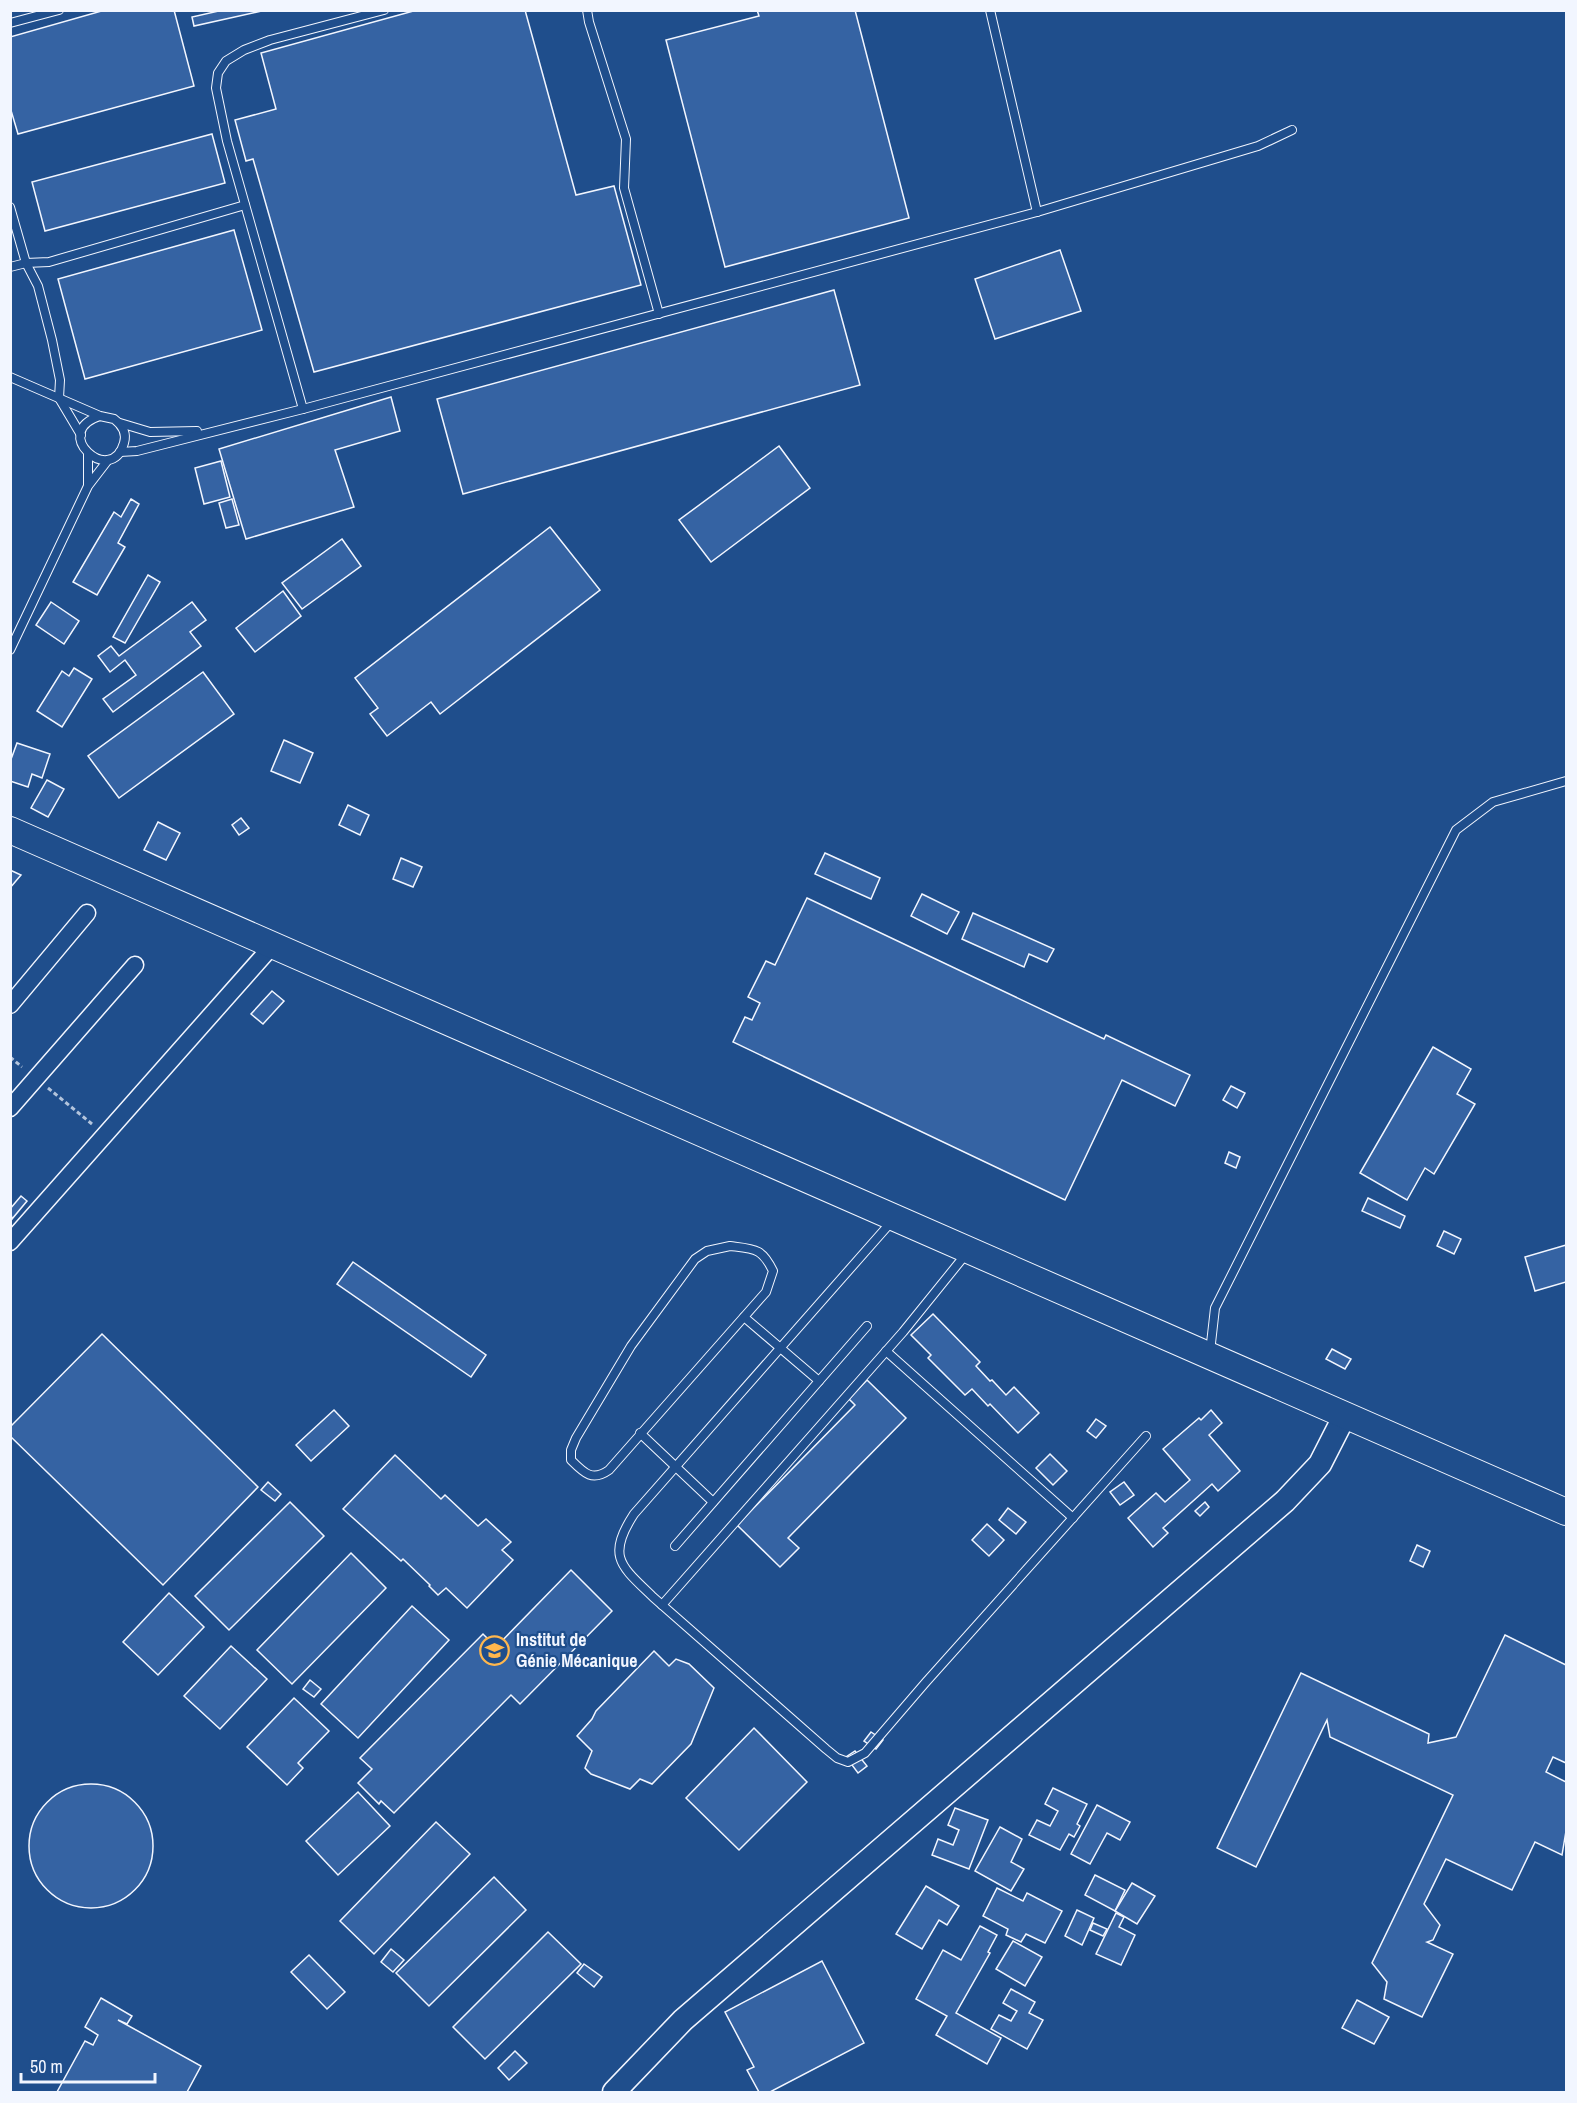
<svg xmlns="http://www.w3.org/2000/svg" width="1577" height="2103" font-family="'Archivo Narrow',sans-serif">
  <style>
    .building { fill: #3563a3; stroke: #f2f6ff; stroke-width: 1.5 }
    .lines { fill: none; stroke-linecap: round; stroke-linejoin: round }
    .lane-casing { stroke: #f2f6ff; stroke-width: 10 }
    .street-casing { stroke: #f2f6ff; stroke-width: 19 }
    .secondary-casing { stroke: #f2f6ff; stroke-width: 25 }
    .primary-casing { stroke: #f2f6ff; stroke-width: 28 }
    .path { stroke: #b3c4dc; stroke-width: 3; stroke-dasharray: 4.5 3; stroke-linecap: butt }
    .lane { stroke: #1f4e8c; stroke-width: 8 }
    .street { stroke: #1f4e8c; stroke-width: 16 }
    .secondary { stroke: #1f4e8c; stroke-width: 22 }
    .primary { stroke: #1f4e8c; stroke-width: 26 }
    .labels { text-anchor: middle; stroke-width: 4.5; stroke-linejoin: round; paint-order: stroke }
    .poi-label { font-size: 18px; font-weight: bold; fill: #f2f6ff; stroke: #1f4e8c; text-anchor: start }
  </style>
  <rect width="100%" height="100%" fill="#1f4e8c"/>
  <g class="building">
    <path d="M 105,10 L 174,10 L 194,86 L 18,134 L 10,107 L 10,37 Z"/>
    <path d="M 223,10 L 266,10 L 194,26 L 192,17 Z"/>
    <path d="M 417,10 L 525,10 L 576,195 L 614,186 L 641,285 L 314,372 L 253,159 L 246,161 L 235,120 L 276,109 L 261,53 Z"/>
    <path d="M 757,10 L 855,10 L 909,218 L 725,267 L 666,40 L 759,16 Z"/>
    <path d="M 212,134 L 225,183 L 45,231 L 32,182 Z"/>
    <path d="M 234,230 L 262,330 L 85,379 L 58,279 Z"/>
    <path d="M 1060,250 L 1081,311 L 995,339 L 975,279 Z"/>
    <path d="M 834,290 L 860,385 L 463,494 L 437,399 Z"/>
    <path d="M 391,397 L 400,431 L 335,450 L 354,507 L 246,539 L 219,449 Z"/>
    <path d="M 779,446 L 810,488 L 711,562 L 679,520 Z"/>
    <path d="M 221,461 L 230,497 L 204,504 L 195,468 Z"/>
    <path d="M 131,499 L 139,504 L 118,543 L 125,547 L 97,595 L 73,582 L 114,512 L 121,517 Z"/>
    <path d="M 232,499 L 239,525 L 226,528 L 219,503 Z"/>
    <path d="M 550,527 L 600,590 L 440,714 L 431,702 L 387,736 L 370,714 L 378,708 L 355,678 Z"/>
    <path d="M 342,539 L 361,566 L 302,609 L 282,583 Z"/>
    <path d="M 148,575 L 160,582 L 125,643 L 113,637 Z"/>
    <path d="M 283,591 L 301,616 L 255,652 L 236,628 Z"/>
    <path d="M 51,602 L 79,621 L 64,644 L 36,625 Z"/>
    <path d="M 192,602 L 206,620 L 190,632 L 201,646 L 113,712 L 103,699 L 136,675 L 125,660 L 110,672 L 98,656 L 111,646 L 119,656 Z"/>
    <path d="M 74,668 L 92,679 L 62,727 L 37,711 L 62,671 L 69,676 Z"/>
    <path d="M 203,672 L 234,714 L 119,798 L 88,756 Z"/>
    <path d="M 284,740 L 313,753 L 300,783 L 271,771 Z"/>
    <path d="M 17,743 L 50,754 L 42,778 L 32,774 L 28,787 L 10,781 L 10,762 Z"/>
    <path d="M 47,780 L 64,789 L 48,817 L 31,808 Z"/>
    <path d="M 348,805 L 369,815 L 360,835 L 339,825 Z"/>
    <path d="M 241,818 L 249,828 L 239,835 L 232,825 Z"/>
    <path d="M 158,822 L 180,833 L 166,860 L 144,850 Z"/>
    <path d="M 825,853 L 880,878 L 871,899 L 815,874 Z"/>
    <path d="M 401,858 L 422,867 L 413,887 L 393,879 Z"/>
    <path d="M 10,870 L 21,875 L 10,888 Z"/>
    <path d="M 922,894 L 959,912 L 947,934 L 911,916 Z"/>
    <path d="M 807,898 L 1104,1039 L 1106,1035 L 1190,1075 L 1175,1106 L 1122,1080 L 1065,1200 L 733,1042 L 745,1017 L 752,1020 L 760,1003 L 748,997 L 766,961 L 775,965 Z"/>
    <path d="M 973,913 L 1054,949 L 1047,962 L 1029,954 L 1024,967 L 962,939 Z"/>
    <path d="M 272,991 L 284,1001 L 263,1024 L 251,1014 Z"/>
    <path d="M 1433,1047 L 1471,1069 L 1457,1094 L 1475,1104 L 1434,1174 L 1425,1168 L 1407,1200 L 1360,1173 Z"/>
    <path d="M 1231,1086 L 1245,1093 L 1237,1108 L 1223,1100 Z"/>
    <path d="M 1229,1152 L 1240,1157 L 1236,1168 L 1225,1163 Z"/>
    <path d="M 21,1196 L 27,1201 L 12,1219 L 10,1209 Z"/>
    <path d="M 1368,1198 L 1405,1216 L 1400,1228 L 1362,1211 Z"/>
    <path d="M 1444,1231 L 1461,1239 L 1454,1254 L 1437,1246 Z"/>
    <path d="M 1566,1245 L 1566,1282 L 1535,1291 L 1525,1257 Z"/>
    <path d="M 353,1262 L 486,1355 L 471,1377 L 337,1284 Z"/>
    <path d="M 933,1314 L 980,1362 L 976,1366 L 990,1381 L 992,1380 L 1006,1395 L 1014,1387 L 1039,1413 L 1018,1433 L 990,1404 L 988,1406 L 972,1389 L 965,1395 L 928,1358 L 931,1355 L 911,1335 Z"/>
    <path d="M 102,1334 L 258,1487 L 163,1585 L 10,1436 L 10,1427 Z"/>
    <path d="M 1332,1349 L 1351,1359 L 1345,1369 L 1326,1359 Z"/>
    <path d="M 867,1380 L 906,1418 L 788,1538 L 799,1548 L 780,1567 L 737,1525 L 855,1405 L 849,1399 Z"/>
    <path d="M 334,1410 L 349,1426 L 311,1461 L 296,1445 Z"/>
    <path d="M 1211,1410 L 1222,1423 L 1209,1435 L 1240,1471 L 1218,1491 L 1212,1484 L 1163,1528 L 1168,1533 L 1153,1547 L 1128,1518 L 1156,1493 L 1165,1502 L 1190,1480 L 1163,1449 L 1199,1418 L 1201,1420 Z"/>
    <path d="M 1096,1419 L 1106,1426 L 1096,1438 L 1087,1431 Z"/>
    <path d="M 1050,1454 L 1067,1471 L 1053,1485 L 1036,1468 Z"/>
    <path d="M 395,1455 L 441,1499 L 445,1495 L 478,1526 L 486,1519 L 511,1542 L 502,1550 L 513,1560 L 467,1608 L 446,1588 L 438,1595 L 429,1586 L 430,1585 L 403,1559 L 401,1561 L 343,1509 Z"/>
    <path d="M 268,1482 L 281,1494 L 275,1501 L 261,1490 Z"/>
    <path d="M 1124,1482 L 1134,1495 L 1120,1505 L 1110,1492 Z"/>
    <path d="M 290,1502 L 324,1536 L 229,1630 L 195,1596 Z"/>
    <path d="M 1205,1502 L 1209,1507 L 1200,1516 L 1195,1511 Z"/>
    <path d="M 1008,1508 L 1026,1522 L 1016,1534 L 999,1520 Z"/>
    <path d="M 987,1524 L 1004,1540 L 989,1556 L 972,1540 Z"/>
    <path d="M 1417,1545 L 1430,1551 L 1423,1567 L 1410,1561 Z"/>
    <path d="M 351,1553 L 386,1588 L 292,1684 L 257,1650 Z"/>
    <path d="M 571,1570 L 612,1611 L 520,1704 L 511,1695 L 394,1813 L 381,1801 L 379,1804 L 358,1783 L 372,1769 L 360,1758 L 483,1634 L 496,1647 Z"/>
    <path d="M 169,1593 L 204,1627 L 158,1675 L 123,1642 Z"/>
    <path d="M 412,1606 L 449,1640 L 358,1738 L 321,1704 Z"/>
    <path d="M 1505,1635 L 1566,1665 L 1566,1763 L 1553,1757 L 1546,1772 L 1566,1782 L 1566,1831 L 1562,1855 L 1535,1842 L 1512,1890 L 1446,1859 L 1424,1904 L 1440,1925 L 1433,1940 L 1427,1942 L 1453,1954 L 1422,2017 L 1384,1999 L 1387,1982 L 1372,1963 L 1453,1795 L 1330,1737 L 1327,1720 L 1256,1867 L 1217,1848 L 1301,1673 L 1429,1734 L 1428,1743 L 1456,1737 Z"/>
    <path d="M 231,1646 L 267,1679 L 220,1729 L 184,1696 Z"/>
    <path d="M 654,1651 L 669,1666 L 676,1659 L 689,1664 L 714,1688 L 691,1744 L 652,1784 L 640,1779 L 630,1789 L 591,1774 L 585,1768 L 592,1751 L 577,1736 L 592,1719 L 596,1711 Z"/>
    <path d="M 310,1680 L 321,1689 L 314,1697 L 303,1689 Z"/>
    <path d="M 294,1698 L 329,1731 L 298,1763 L 303,1768 L 287,1785 L 247,1747 Z"/>
    <path d="M 754,1728 L 807,1782 L 739,1850 L 686,1798 Z"/>
    <path d="M 871,1732 L 883,1740 L 876,1749 L 864,1741 Z"/>
    <path d="M 855,1751 L 867,1766 L 858,1773 L 846,1757 Z"/>
    <circle cx="91" cy="1846" r="62"/>
    <path d="M 1053,1788 L 1087,1804 L 1077,1824 L 1080,1826 L 1074,1837 L 1069,1834 L 1060,1850 L 1029,1835 L 1037,1820 L 1050,1826 L 1058,1811 L 1045,1804 Z"/>
    <path d="M 358,1792 L 390,1826 L 338,1875 L 306,1841 Z"/>
    <path d="M 1097,1805 L 1130,1822 L 1120,1840 L 1107,1833 L 1090,1864 L 1071,1854 Z"/>
    <path d="M 955,1808 L 988,1820 L 969,1869 L 932,1855 L 938,1839 L 953,1845 L 959,1830 L 948,1825 Z"/>
    <path d="M 436,1822 L 470,1854 L 374,1954 L 340,1921 Z"/>
    <path d="M 1000,1827 L 1022,1839 L 1011,1862 L 1024,1869 L 1011,1891 L 975,1871 Z"/>
    <path d="M 1095,1875 L 1125,1890 L 1115,1911 L 1085,1895 Z"/>
    <path d="M 494,1877 L 526,1910 L 429,2006 L 396,1973 Z"/>
    <path d="M 1132,1883 L 1155,1896 L 1137,1924 L 1115,1911 Z"/>
    <path d="M 926,1886 L 959,1906 L 947,1925 L 939,1920 L 922,1949 L 896,1934 Z"/>
    <path d="M 997,1888 L 1023,1901 L 1027,1893 L 1062,1911 L 1045,1943 L 1026,1934 L 1021,1942 L 1006,1935 L 1008,1929 L 983,1916 Z"/>
    <path d="M 1077,1910 L 1094,1918 L 1082,1945 L 1065,1936 Z"/>
    <path d="M 1116,1913 L 1124,1917 L 1119,1927 L 1135,1935 L 1121,1965 L 1096,1954 Z"/>
    <path d="M 1093,1923 L 1107,1929 L 1103,1936 L 1090,1930 Z"/>
    <path d="M 980,1926 L 997,1935 L 988,1952 L 990,1953 L 956,2013 L 1001,2038 L 987,2064 L 936,2035 L 947,2016 L 916,1999 L 943,1950 L 961,1960 Z"/>
    <path d="M 548,1932 L 581,1964 L 485,2059 L 453,2027 Z"/>
    <path d="M 1013,1941 L 1042,1957 L 1025,1986 L 996,1969 Z"/>
    <path d="M 391,1949 L 404,1960 L 393,1972 L 381,1962 Z"/>
    <path d="M 309,1955 L 345,1992 L 327,2009 L 291,1972 Z"/>
    <path d="M 822,1961 L 864,2043 L 770,2092 L 759,2092 L 747,2070 L 754,2067 L 725,2012 Z"/>
    <path d="M 584,1964 L 602,1977 L 594,1987 L 577,1973 Z"/>
    <path d="M 1011,1989 L 1035,2002 L 1029,2013 L 1043,2020 L 1027,2049 L 991,2029 L 999,2015 L 1011,2021 L 1017,2011 L 1003,2003 Z"/>
    <path d="M 101,1998 L 132,2016 L 127,2024 L 118,2020 L 201,2066 L 187,2092 L 57,2092 L 85,2041 L 93,2045 L 98,2035 L 85,2027 Z"/>
    <path d="M 1357,2000 L 1389,2017 L 1374,2044 L 1342,2028 Z"/>
    <path d="M 515,2051 L 527,2063 L 509,2080 L 498,2068 Z"/>
  </g>
  <g class="lines">
    <defs>
      <g id="lane">
        <path d="M 587,10 L 589,22 L 626,139 L 624,188 L 659,314"/>
        <path d="M 990,10 L 1037,212"/>
        <path d="M 10,23 L 59,10"/>
        <path d="M 10,207 L 26,263 L 38,286 L 52,340 L 60,380 L 59,398 L 81,435"/>
        <path d="M 10,267 L 26,263 L 49,262 L 245,205"/>
        <path d="M 10,377 L 100,416 L 114,419 C 122,425 127,433 124,443 C 111,488 49,432 100,416"/>
        <path d="M 303,409 L 227,141 L 216,88 L 218,73 L 226,61 L 244,50 L 270,40 L 384,10"/>
        <path d="M 120,423 L 150,432 L 197,431"/>
        <path d="M 120,452 L 137,451 L 303,409 L 1037,212 L 1258,146 L 1292,130"/>
        <path d="M 88,454 L 88,485"/>
        <path d="M 10,650 L 88,486 L 108,460"/>
        <path d="M 893,1220 L 634,1514 C 606,1557 621,1566 653,1597 L 826,1749 L 837,1758 L 848,1762 L 865,1753 L 926,1682 L 1146,1436"/>
        <path d="M 730,1246 C 755,1249 762,1248 773,1271 L 766,1292 L 609,1470 C 592,1482 584,1473 571,1460 L 571,1450 L 576,1438 L 631,1346 L 695,1259 L 707,1251 Z"/>
        <path d="M 744,1317 L 819,1381"/>
        <path d="M 886,1351 L 1073,1518"/>
        <path d="M 1210,1352 L 1215,1308 L 1456,830 L 1493,802 L 1566,781"/>
        <path d="M 640,1433 L 713,1502"/>
        <path d="M 675,1546 L 867,1326"/>
        <path d="M 662,1605 L 903,1332 L 966,1254"/>
      </g>
      <g id="street">
        <path d="M 10,1005 L 87,913"/>
        <path d="M 10,1108 L 135,965"/>
        <path d="M 10,1242 L 273,945"/>
      </g>
      <path id="secondary" d="M 614,2092 L 683,2020 L 1285,1501 L 1320,1464 L 1345,1415"/>
      <path id="primary" d="M 10,830 L 1566,1512"/>
    </defs>
    <use href="#lane" class="lane-casing"/>
    <use href="#street" class="street-casing"/>
    <use href="#secondary" class="secondary-casing"/>
    <use href="#primary" class="primary-casing"/>
    <g class="path">
      <path d="M 10,1057 L 22,1067"/>
      <path d="M 48,1088 L 92,1124"/>
    </g>
    <use href="#lane" class="lane"/>
    <use href="#street" class="street"/>
    <use href="#secondary" class="secondary"/>
    <use href="#primary" class="primary"/>
  </g>
  <defs>
    <symbol id="university-ring" viewBox="-11 -11 22 22"><circle r="9.5" fill="#1f4e8c" stroke="#ffb74d" stroke-width="1.5"/><path d="M0-5L7-2L0 1L-7-2ZM-4 1L0 2.5L4 1V4Q0 6-4 4Z" fill="#ffb74d"/></symbol>
  </defs>
  <g fill-rule="evenodd">
    <use href="#university-ring" x="478" y="1634" width="33" height="33"/>
  </g>
  <g class="labels">
    <g class="poi-label">
      <text x="516" y="1646">Institut de<tspan x="516" dy="21">Génie Mécanique</tspan></text>
    </g>
  </g>
  <rect width="1577" height="2103" fill="none" stroke="#f2f6ff" stroke-width="24"/>
  <path d="M21 2073v9h134v-9" fill="none" stroke="#f2f6ff" stroke-width="3"/>
  <text x="30" y="2073" font-size="18" fill="#f2f6ff" stroke="#1f4e8c" stroke-width="4.5" paint-order="stroke">50 m</text>
</svg>
